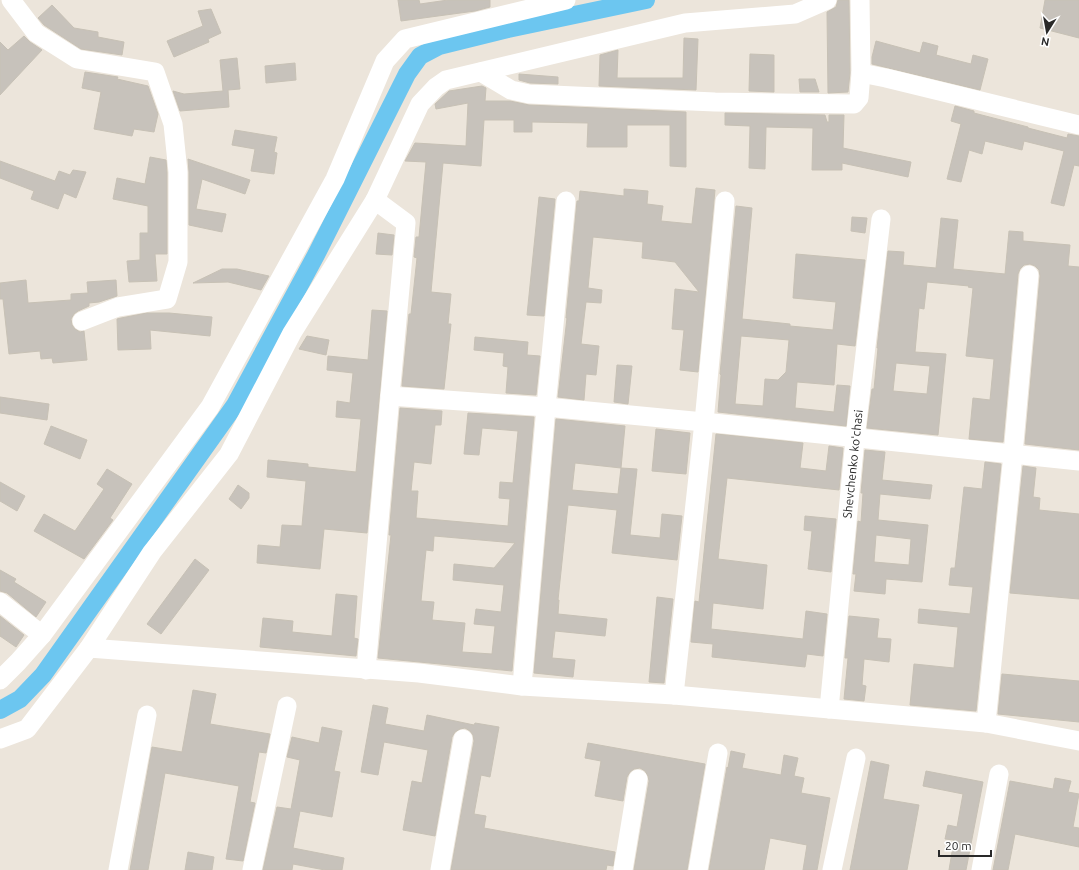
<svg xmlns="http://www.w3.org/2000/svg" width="1079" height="870" font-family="Ubuntu,sans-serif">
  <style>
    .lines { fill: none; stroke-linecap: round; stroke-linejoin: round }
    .canal { stroke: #6cc6f0; stroke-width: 18 }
    .building { fill: #c7c2bb; stroke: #c7c1b5; fill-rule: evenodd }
    .minor { stroke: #fff; stroke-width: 19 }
    .labels { text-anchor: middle; stroke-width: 3; stroke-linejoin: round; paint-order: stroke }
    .street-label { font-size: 12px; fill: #292929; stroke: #fff }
  </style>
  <rect width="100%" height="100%" fill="#ece5db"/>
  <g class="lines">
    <path class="canal" d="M 0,710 L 20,699 L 43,675 L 235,405 L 316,255 L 407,74 L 420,56 L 439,46 L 508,29 L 646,0"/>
  </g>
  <g class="building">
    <path d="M 398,0 L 419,0 L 420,4 L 448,0 L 490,0 L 490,7 L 475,11 L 401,21 Z"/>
    <path d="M 838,0 L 849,0 L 850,73 L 848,92 L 828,93 L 827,12 L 836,7 Z"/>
    <path d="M 1045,0 L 1079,0 L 1079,38 L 1040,28 Z"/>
    <path d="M 52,5 L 74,28 L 98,32 L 98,37 L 124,42 L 122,55 L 81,49 L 44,25 L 38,18 Z"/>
    <path d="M 211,9 L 221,33 L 208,39 L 209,42 L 174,57 L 167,41 L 203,26 L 198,11 Z"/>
    <path d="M 24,36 L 30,42 L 42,50 L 0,95 L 0,42 L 8,50 Z"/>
    <path d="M 684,38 L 698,39 L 696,90 L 599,86 L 600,55 L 618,50 L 617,78 L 683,78 Z"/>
    <path d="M 876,41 L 920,53 L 923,42 L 938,46 L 936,55 L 971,64 L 973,55 L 988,59 L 980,90 L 872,64 L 872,57 Z"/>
    <path d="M 750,54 L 774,55 L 774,92 L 749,91 Z"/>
    <path d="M 237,58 L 240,89 L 228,90 L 229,107 L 180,111 L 173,91 L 184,94 L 223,91 L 220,60 Z"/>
    <path d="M 295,63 L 296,80 L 266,83 L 265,66 Z"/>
    <path d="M 85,72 L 118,77 L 117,79 L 148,86 L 158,114 L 154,132 L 134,129 L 132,136 L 94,129 L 101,92 L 82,88 Z"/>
    <path d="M 519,74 L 558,77 L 558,84 L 530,83 L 519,80 Z"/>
    <path d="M 799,79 L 815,79 L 819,92 L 800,92 Z"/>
    <path d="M 482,86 L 486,88 L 485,101 L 510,101 L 529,105 L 686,112 L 686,167 L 670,166 L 670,125 L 627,125 L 627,147 L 587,147 L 588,123 L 532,122 L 532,132 L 514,132 L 514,120 L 484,120 L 481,166 L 443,163 L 431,292 L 451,294 L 448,324 L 451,324 L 444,389 L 402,386 L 409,314 L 411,314 L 417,258 L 414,257 L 416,237 L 419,237 L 426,162 L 405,161 L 415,143 L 466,146 L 468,103 L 436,109 L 435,104 L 449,91 Z"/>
    <path d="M 955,106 L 974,111 L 974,113 L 1028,127 L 1028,128 L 1067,138 L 1068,134 L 1079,136 L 1079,166 L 1074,165 L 1064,206 L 1051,203 L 1064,151 L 1024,141 L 1022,150 L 985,141 L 982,154 L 969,150 L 961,182 L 947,179 L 961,124 L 951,121 Z"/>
    <path d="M 725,113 L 825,115 L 827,122 L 829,122 L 829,115 L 844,115 L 843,148 L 911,162 L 908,177 L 842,163 L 842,170 L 812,170 L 813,128 L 766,127 L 765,169 L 749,168 L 750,126 L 725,125 Z"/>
    <path d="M 235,130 L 277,137 L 274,152 L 277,153 L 274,174 L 251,171 L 255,149 L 232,145 Z"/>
    <path d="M 150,157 L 166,160 L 167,173 L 167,254 L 155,254 L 157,281 L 129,282 L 127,261 L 140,260 L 140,233 L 148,233 L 148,206 L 113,199 L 117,178 L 145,184 Z"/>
    <path d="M 188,159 L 250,180 L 245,194 L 202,179 L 196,209 L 226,214 L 222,232 L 189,225 L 189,172 Z"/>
    <path d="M 0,161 L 55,181 L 59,171 L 70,175 L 73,170 L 86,172 L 76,198 L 64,193 L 58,209 L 31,199 L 34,191 L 0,178 Z"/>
    <path d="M 696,188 L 715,190 L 698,372 L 680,370 L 684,330 L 672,329 L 675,289 L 699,292 L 675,262 L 642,258 L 643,242 L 593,237 L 588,288 L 602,290 L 601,303 L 586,302 L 581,344 L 599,346 L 596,375 L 586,374 L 584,400 L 558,397 L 567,318 L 566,318 L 577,201 L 579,201 L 580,191 L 624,196 L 624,189 L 648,191 L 647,204 L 663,206 L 661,221 L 692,224 Z"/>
    <path d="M 539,197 L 555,199 L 544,316 L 527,315 Z"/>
    <path d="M 736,206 L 752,208 L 742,319 L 790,324 L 790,326 L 833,330 L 836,302 L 793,298 L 796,254 L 865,260 L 855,346 L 837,344 L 834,385 L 797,382 L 795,408 L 834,412 L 837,385 L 850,386 L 846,426 L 718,412 L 721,375 L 720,374 ZM 741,336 L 789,340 L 786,372 L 778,380 L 765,379 L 763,406 L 735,404 Z"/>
    <path d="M 852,217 L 867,218 L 865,233 L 851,231 Z"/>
    <path d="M 941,218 L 958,220 L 953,269 L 1005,274 L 1009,231 L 1023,232 L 1023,241 L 1070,245 L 1068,266 L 1079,267 L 1079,450 L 1025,444 L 1040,276 L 1039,270 L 1035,266 L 1030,264 L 1024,265 L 1020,269 L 1018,274 L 1003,442 L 969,439 L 973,398 L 990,400 L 994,359 L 966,356 L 973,288 L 968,287 L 969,286 L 927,282 L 924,309 L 919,308 L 915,352 L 946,354 L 938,435 L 867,428 L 872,389 L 874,389 L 878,348 L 877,348 L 888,251 L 904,252 L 903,265 L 936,268 ZM 896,363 L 930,366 L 927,394 L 893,391 Z"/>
    <path d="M 378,233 L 394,235 L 392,255 L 376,254 Z"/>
    <path d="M 222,269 L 237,269 L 269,276 L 261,290 L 228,282 L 193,283 Z"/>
    <path d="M 26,280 L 28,303 L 71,300 L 71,294 L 88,293 L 87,282 L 116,280 L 117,296 L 99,302 L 89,303 L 89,306 L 78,311 L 74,314 L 71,319 L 72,325 L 75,329 L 80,332 L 84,331 L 87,360 L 53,363 L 52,358 L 41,359 L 40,351 L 9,354 L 3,299 L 0,299 L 0,283 Z"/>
    <path d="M 372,310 L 387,311 L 367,533 L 324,529 L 320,569 L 257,563 L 258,545 L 280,547 L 282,525 L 302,526 L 306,481 L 267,477 L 268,460 L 308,464 L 308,467 L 356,472 L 361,419 L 336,417 L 337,401 L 350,403 L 353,373 L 327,370 L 328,356 L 368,360 Z"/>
    <path d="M 147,313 L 169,313 L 212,317 L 210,336 L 150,330 L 151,349 L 118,350 L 117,319 L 121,318 Z"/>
    <path d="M 307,336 L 329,340 L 326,355 L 299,349 Z"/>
    <path d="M 475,337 L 528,342 L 527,355 L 540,356 L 536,395 L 506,393 L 508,367 L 503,366 L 504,353 L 474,350 Z"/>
    <path d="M 617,365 L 632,366 L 628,404 L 614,402 Z"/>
    <path d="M 0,397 L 49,404 L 47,420 L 0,413 Z"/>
    <path d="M 400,408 L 442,411 L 441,425 L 435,425 L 431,464 L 414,462 L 411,491 L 418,491 L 416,518 L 508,526 L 510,499 L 499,498 L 500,482 L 513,483 L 518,431 L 482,428 L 479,455 L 464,454 L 468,413 L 534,417 L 512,671 L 378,658 L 391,535 L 389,535 ZM 434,536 L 515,543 L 494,568 L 454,564 L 453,580 L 504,585 L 501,612 L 476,609 L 474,624 L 495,626 L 492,654 L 462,652 L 465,623 L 432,620 L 434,602 L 421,601 L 426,550 L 433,551 Z"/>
    <path d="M 556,419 L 625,426 L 621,468 L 637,469 L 630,535 L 660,538 L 662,514 L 682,516 L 677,560 L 612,553 L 617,510 L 568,505 L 558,600 L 559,600 L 558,614 L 607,619 L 605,636 L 555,631 L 552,658 L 575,660 L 573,677 L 534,673 ZM 575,463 L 621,468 L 618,494 L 572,490 Z"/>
    <path d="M 51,426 L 87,440 L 80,459 L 44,444 Z"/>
    <path d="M 656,429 L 690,433 L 686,474 L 652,471 Z"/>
    <path d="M 716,434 L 803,443 L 800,468 L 826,471 L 829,446 L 843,448 L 839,490 L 727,478 L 718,559 L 767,565 L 763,609 L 713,603 L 711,629 L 803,639 L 806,611 L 827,614 L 823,656 L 807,654 L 805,667 L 712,657 L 713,644 L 691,642 L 695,601 L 699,602 Z"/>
    <path d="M 865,450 L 885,452 L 882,480 L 932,485 L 930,499 L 880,494 L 878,520 L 928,525 L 922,582 L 886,579 L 885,594 L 854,591 L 856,574 L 853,574 L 858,521 L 861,522 L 863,493 L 861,493 ZM 876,535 L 911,539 L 909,565 L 874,562 Z"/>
    <path d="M 985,462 L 1001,464 L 976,711 L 910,705 L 914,664 L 954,668 L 958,627 L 918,623 L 919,609 L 970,614 L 973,587 L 949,585 L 951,568 L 955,568 L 964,487 L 982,489 Z"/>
    <path d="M 1023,466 L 1036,468 L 1033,497 L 1040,498 L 1039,510 L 1079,514 L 1079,599 L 1010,593 Z"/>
    <path d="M 107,469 L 132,484 L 110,518 L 113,520 L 84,559 L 34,531 L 44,514 L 75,531 L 104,489 L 97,484 Z"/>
    <path d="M 0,482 L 25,496 L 17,511 L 0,501 Z"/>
    <path d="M 238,485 L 249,493 L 249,498 L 241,509 L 229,499 Z"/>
    <path d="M 805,516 L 836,519 L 831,572 L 808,569 L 812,531 L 804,530 Z"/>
    <path d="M 195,559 L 209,570 L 161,634 L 147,624 Z"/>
    <path d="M 0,570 L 16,579 L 14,582 L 46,602 L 36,617 L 7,593 L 0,591 Z"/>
    <path d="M 336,594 L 357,596 L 354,638 L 358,639 L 356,656 L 260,647 L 263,618 L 293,621 L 292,632 L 332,636 Z"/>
    <path d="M 657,597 L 673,599 L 664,683 L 649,682 Z"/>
    <path d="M 0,616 L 24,635 L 16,647 L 0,636 Z"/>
    <path d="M 849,616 L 879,619 L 877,638 L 891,639 L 889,662 L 864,659 L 862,685 L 866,686 L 864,701 L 844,699 L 848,658 L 845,658 Z"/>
    <path d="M 1002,674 L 1079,681 L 1079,722 L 998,714 Z"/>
    <path d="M 193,690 L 216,694 L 210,724 L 270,734 L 266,753 L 259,752 L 250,802 L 255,803 L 243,861 L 226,859 L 239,786 L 165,773 L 148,870 L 130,870 L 152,747 L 182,752 Z"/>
    <path d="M 373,705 L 388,708 L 385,724 L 424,731 L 427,715 L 474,725 L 475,723 L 499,727 L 490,777 L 481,775 L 474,814 L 486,816 L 484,828 L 615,852 L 613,866 L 607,865 L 606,870 L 451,870 L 474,741 L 473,735 L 470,731 L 465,728 L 460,729 L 455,732 L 452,737 L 435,836 L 403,830 L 412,781 L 422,783 L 428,750 L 384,742 L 378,775 L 361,772 Z"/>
    <path d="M 322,727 L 342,731 L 334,771 L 340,772 L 332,817 L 300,811 L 293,848 L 344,858 L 342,870 L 325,870 L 293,864 L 292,870 L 263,870 L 277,807 L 291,809 L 300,760 L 287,757 L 292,737 L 319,743 Z"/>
    <path d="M 588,743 L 705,764 L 687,870 L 634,870 L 649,781 L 648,776 L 645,771 L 640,768 L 634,769 L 630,772 L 627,777 L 623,801 L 595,796 L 601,761 L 585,758 Z"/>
    <path d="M 731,751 L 745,754 L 742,768 L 781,775 L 784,755 L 798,758 L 794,776 L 804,778 L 801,793 L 830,798 L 817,870 L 803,870 L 807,845 L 770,838 L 764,870 L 709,870 L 727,767 L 728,768 Z"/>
    <path d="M 871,761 L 889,765 L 883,799 L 919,805 L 907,870 L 850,870 Z"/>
    <path d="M 926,771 L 983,782 L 966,870 L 949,870 L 954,840 L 945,839 L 948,825 L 957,827 L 963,794 L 923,786 Z"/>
    <path d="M 1055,778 L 1071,781 L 1068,792 L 1079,794 L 1073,827 L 1079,828 L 1079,847 L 1015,834 L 1008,870 L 993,870 L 1010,781 L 1053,789 Z"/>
    <path d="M 188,852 L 214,857 L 212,870 L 185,870 Z"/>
  </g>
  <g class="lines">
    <g class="minor">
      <path d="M 11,0 L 36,33 L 77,59 L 155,72 L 173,124 L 178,172 L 178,262 L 167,299 L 118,307 L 82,321"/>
      <path d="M 481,72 L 511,90 L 529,94 L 715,102 L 854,104 L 859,98 L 861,73 L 860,0"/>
      <path d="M 861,73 L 886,78 L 1079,125"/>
      <path d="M 375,200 L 420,104 L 436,87 L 446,80 L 685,23 L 795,14 L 827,0"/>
      <path d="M 0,602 L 42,635 L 18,662 L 0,680"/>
      <path d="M 42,635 L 210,407 L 335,179 L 385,61 L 405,39 L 566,0"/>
      <path d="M 89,648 L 419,673 L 522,686 L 674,695 L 986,723 L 1079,741"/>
      <path d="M 366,670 L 390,396 L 546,407 L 704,422 L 1079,461"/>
      <path d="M 522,686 L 546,407 L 566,201"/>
      <path d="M 674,695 L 704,422 L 725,201"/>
      <path d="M 829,709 L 855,439 L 881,219"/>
      <path d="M 986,723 L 1013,454 L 1029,275"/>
      <path d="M 0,739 L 27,729 L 89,648 L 152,552 L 229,454 L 292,333 L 375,200 L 406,223 L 390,396"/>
      <path d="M 118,870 L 147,715"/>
      <path d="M 252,870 L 287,706"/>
      <path d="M 440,870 L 463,739"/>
      <path d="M 623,870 L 638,779"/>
      <path d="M 698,870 L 718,753"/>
      <path d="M 832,870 L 856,758"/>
      <path d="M 981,870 L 999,774"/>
    </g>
  </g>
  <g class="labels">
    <g class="street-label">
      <text transform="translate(853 464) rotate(-84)" y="4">Shevchenko koʻchasi</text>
    </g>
  </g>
  <g transform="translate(1047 32) rotate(191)" stroke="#ffffff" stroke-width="3" paint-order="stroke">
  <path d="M0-3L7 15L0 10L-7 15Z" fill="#292929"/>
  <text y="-6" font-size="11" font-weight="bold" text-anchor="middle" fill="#292929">N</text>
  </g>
  <path d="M939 850v6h52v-6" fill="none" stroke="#292929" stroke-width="2"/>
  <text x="945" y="850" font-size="12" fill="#292929" stroke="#ffffff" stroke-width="3" paint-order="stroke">20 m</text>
</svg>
